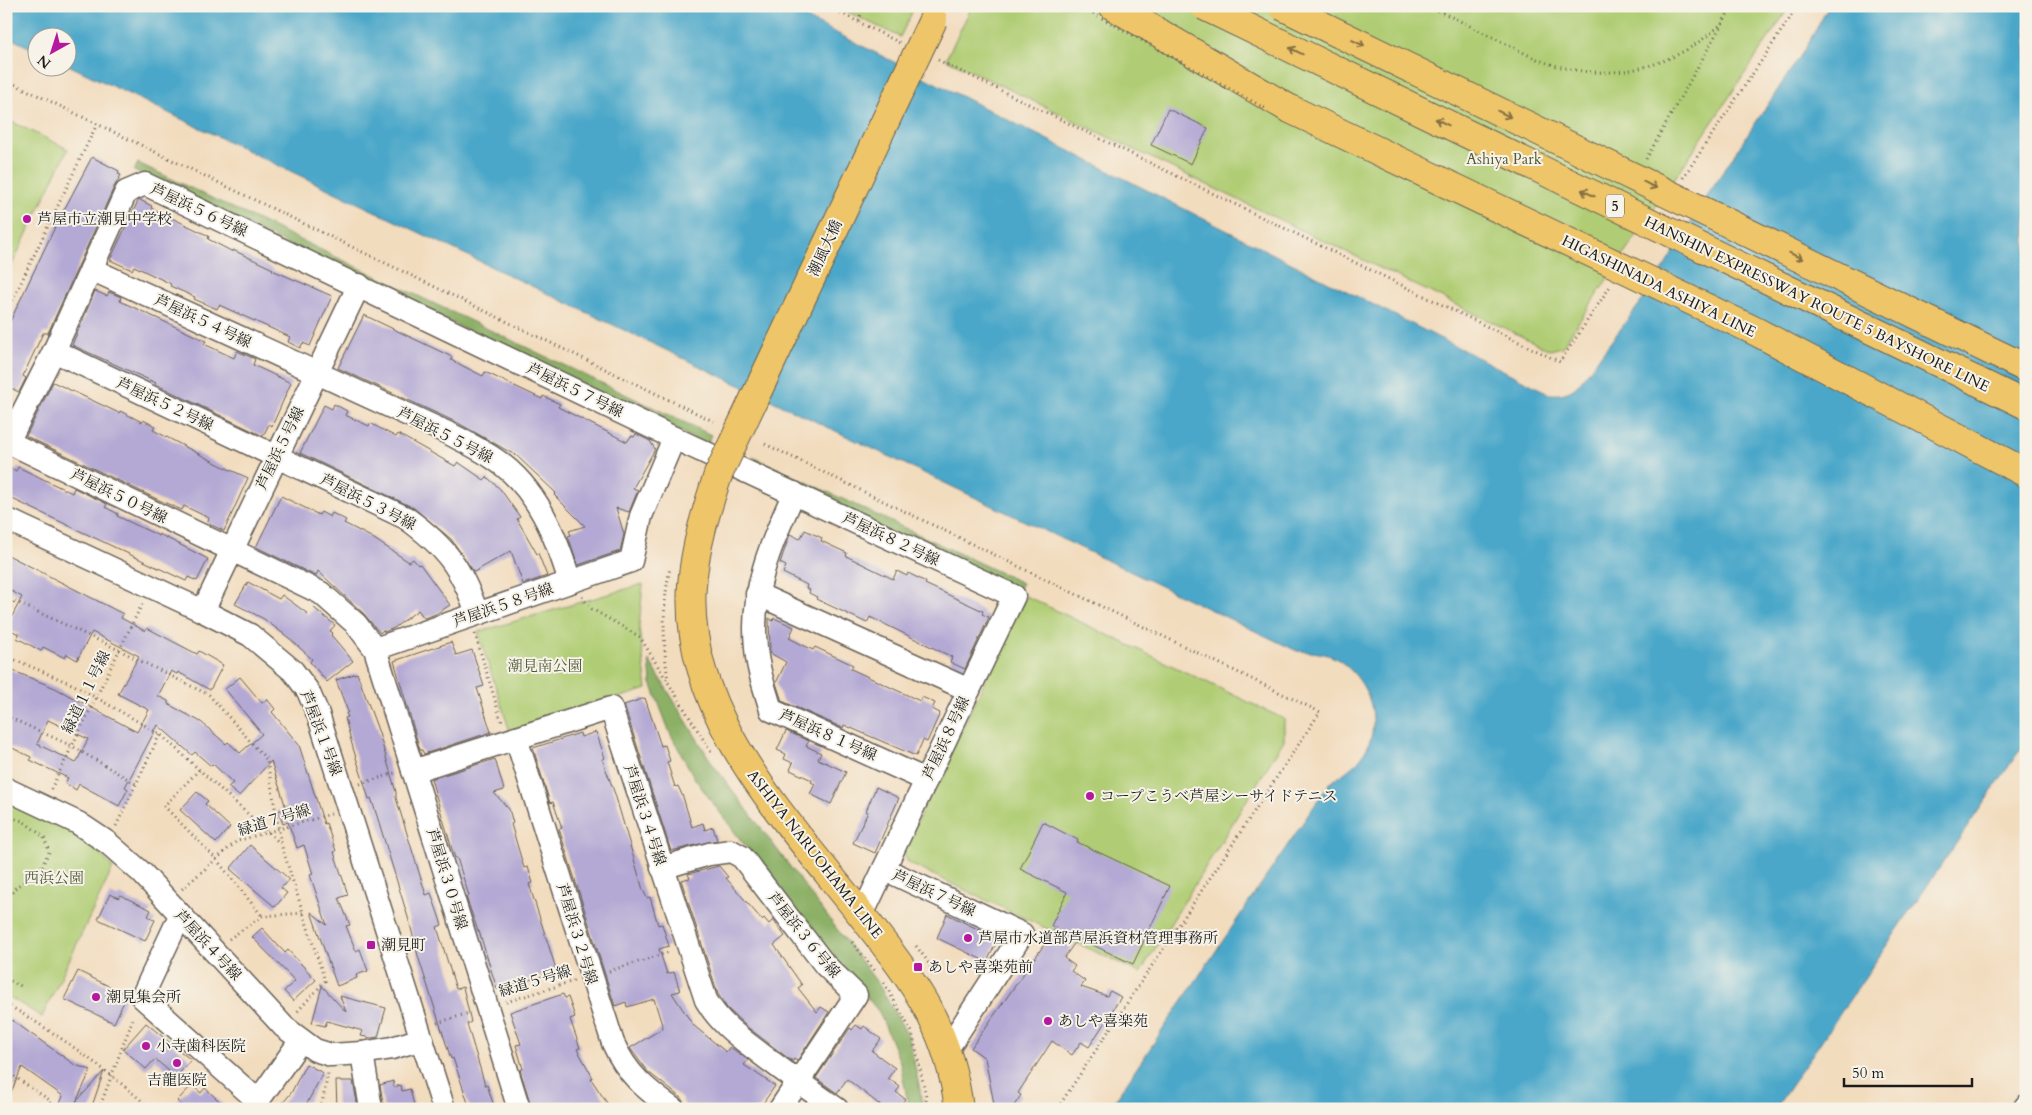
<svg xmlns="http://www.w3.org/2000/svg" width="2032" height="1115" font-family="Cardo,'Noto Serif JP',serif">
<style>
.green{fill:#b0cd74;stroke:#667448}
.forest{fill:#8cb066;stroke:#546641}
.water{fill:#4ba7c9;stroke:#346272}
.building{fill:#b3a9d4;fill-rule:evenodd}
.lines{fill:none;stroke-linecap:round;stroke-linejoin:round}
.minor-casing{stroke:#675f55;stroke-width:25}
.major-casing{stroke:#675f55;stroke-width:30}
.path{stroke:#675f55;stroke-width:3;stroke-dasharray:1 4;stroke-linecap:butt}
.minor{stroke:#fff;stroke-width:22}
.major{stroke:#eec569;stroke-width:28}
.major-bridge-casing{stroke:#675f55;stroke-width:30;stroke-linecap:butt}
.highway-bridge-casing{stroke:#675f55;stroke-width:30;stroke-linecap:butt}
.path-bridge{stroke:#675f55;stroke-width:3;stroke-dasharray:1 4;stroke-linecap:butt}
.major-bridge{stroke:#eec569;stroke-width:28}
.highway-bridge{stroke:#eec569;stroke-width:28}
.oneway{stroke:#857042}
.poi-dot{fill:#b5179e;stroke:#f7f3e8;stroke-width:2}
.labels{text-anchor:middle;stroke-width:4;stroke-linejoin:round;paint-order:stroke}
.shield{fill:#f7f3e8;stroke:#5e5c59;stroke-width:1}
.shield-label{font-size:14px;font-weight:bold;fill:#1c1c1c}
.park-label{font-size:15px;fill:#505a3b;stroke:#f7f3e8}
.street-label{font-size:15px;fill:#1c1c1c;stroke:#f7f3e8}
.poi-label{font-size:15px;fill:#1c1c1c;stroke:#f7f3e8;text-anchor:start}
</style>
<rect width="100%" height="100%" fill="#f7f3e8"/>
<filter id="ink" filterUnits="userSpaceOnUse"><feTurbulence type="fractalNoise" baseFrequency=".02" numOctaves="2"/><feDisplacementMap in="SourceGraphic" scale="10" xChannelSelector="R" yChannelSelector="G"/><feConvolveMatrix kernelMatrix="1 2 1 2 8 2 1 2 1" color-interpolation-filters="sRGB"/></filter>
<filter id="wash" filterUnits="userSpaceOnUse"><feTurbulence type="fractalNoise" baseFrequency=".0096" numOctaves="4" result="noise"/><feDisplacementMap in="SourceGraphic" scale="20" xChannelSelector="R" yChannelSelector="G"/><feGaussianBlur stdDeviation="1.12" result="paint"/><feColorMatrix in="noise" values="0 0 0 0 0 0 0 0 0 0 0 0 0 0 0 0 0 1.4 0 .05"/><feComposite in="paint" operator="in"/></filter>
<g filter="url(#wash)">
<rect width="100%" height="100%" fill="#f2dcbe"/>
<g class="green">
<path d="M835 6H915L900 37Z"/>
<path d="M972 6H1790L1562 347 1550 350 946 59Z"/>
<path d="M6 119 68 149 6 277Z"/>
<path d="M643 584 639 627 647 689 510 732 478 632Z"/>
<path d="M1026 596 1284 719V740L1140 973 908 863 903 851Z"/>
<path d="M6 797 78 830 113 868 42 1017 6 995Z"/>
</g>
<g class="forest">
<path d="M138 163 711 435 707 445 134 171Z"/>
<path d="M753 457 1022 583 1017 592 749 466Z"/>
<path d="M649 660 712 763 879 985 909 1038 922 1100V1109H909L900 1062 879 1012 766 874 695 779 670 733 651 683Z"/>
</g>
<path class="water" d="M6 6H783L1550 394C1561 395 1570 393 1578 385L1651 289 1712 188 1805 49 1829 6H2026V741L1775 1109H1109L1329 784C1339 776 1351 769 1359 760 1387 727 1370 678 1335 658 1324 652 1310 652 1297 651L68 65V38H38L37 51 6 36Z"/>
<g id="blocks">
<g class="building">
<path d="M1168 109 1208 128 1191 164 1151 145Z"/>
<path d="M92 157 119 171 118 174 121 175 114 187 48 333H43L23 376 26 378 19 392 6 386V330L56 225Z"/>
<path d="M140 200 152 206 151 208 209 236 208 239 233 252V250L273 269 272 270 332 296 310 346 303 343 300 348 288 342 290 337 219 305 217 309 194 299 195 297 170 286 171 284 134 266 132 270 110 260 138 201Z"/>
<path d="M95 291 107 296 109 292 121 297 120 301 206 341 204 344 234 358 237 351 255 359 253 365 291 383 272 426 269 424 263 436 155 384 156 383 72 345Z"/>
<path d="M364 315 452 357 451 360 483 376 485 372 542 399 543 396 560 404 558 407 627 442 631 436 634 437 636 434 650 441 655 449 633 488 638 490 629 512 616 508 624 534 620 551 578 565 568 536 571 535 569 531 585 526 554 495 556 493 517 456 458 423 338 368Z"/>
<path d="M53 382 119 413 120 411 142 422 143 420 155 426 153 430 222 466 248 478 224 531 207 523 209 518 184 506 182 510 161 501 26 436Z"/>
<path d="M334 404 347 411 345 415 369 426 370 423 396 437 398 434 455 466 458 462 484 480 487 477 501 490 520 517 517 519 537 554 538 553 547 576 523 584 511 551 474 572 451 539 414 508 300 453 324 405 332 409Z"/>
<path d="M6 466 16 471 18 467 72 493 74 488 107 504 105 507 118 514 117 516 159 536V534L208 559 197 581 188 577 186 581 6 496Z"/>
<path d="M281 496 319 515 321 512 330 517 332 513 346 520 344 523 371 537 409 562 413 559 418 565 420 564 450 605 436 614 424 618 418 610 394 628 384 632 383 630 380 633 364 614 318 571 316 576 256 547Z"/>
<path d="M805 530 822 538 821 541 847 553 846 556 893 579 897 571 907 576 908 573 926 582 925 584 983 611 982 614 989 617 965 669 950 662 952 657 870 617 867 623 816 599 817 597 809 593 810 590 806 588 807 585 783 573 786 566 780 563 790 534 800 539Z"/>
<path d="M6 554 123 614 121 618 145 631 147 628 197 654 199 651 223 665 210 690 178 672 177 674 171 671 158 696 168 701V704L201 722 226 744 228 742 240 753 262 734 225 689 240 677 262 703 267 699 275 709 272 712 299 745 324 824 326 823 336 851 334 852 348 895 339 898 350 925 346 926 356 951 360 949 368 971 356 975 357 978 337 986 311 912 327 925 310 875 313 874 304 845 297 848 288 822 283 824 278 811 286 808 271 761 239 796 228 787 233 783 213 764 211 766 195 752 192 755 158 725 125 787 128 789 119 806 79 784 76 790 65 783 68 778 30 760 31 757 6 745V668L55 688 137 732 149 710 118 694 139 656 92 632 77 660 67 654 65 658 43 647 41 651 17 638 19 634 6 628 22 597 6 588ZM48 720 88 739 76 763 37 744Z"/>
<path d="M248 582 279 599 282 595 308 614 314 608 335 625 330 631 333 633 331 635 353 661 327 682 310 662 312 659 289 638 264 619 235 604Z"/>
<path d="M769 618 773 621 774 618 794 627 789 638 813 650 815 647 853 665 851 669 920 701 922 697 935 703 932 709 940 713 927 742 923 740 916 756 844 725 843 728 782 701 776 683 786 662 770 653Z"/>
<path d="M451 642 456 655 472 650 484 686 477 688 491 732 424 754 422 750H420L394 661Z"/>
<path d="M357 673 379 733 396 792V798L426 895 431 893 442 925 437 927 456 989 463 987 471 1022 467 1024 485 1085H487L495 1109H470L453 1058 451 1059 418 956 410 924 377 816 371 798 369 799 353 748 345 718 348 717 346 713 348 712 336 680Z"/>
<path d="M645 698 661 746 665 745 670 761 667 762 675 787 678 786 683 797 692 827 703 823 705 830 713 827 717 840 671 851 624 705Z"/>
<path d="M786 731 809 741 806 746 821 753 818 759 846 772 831 804 810 794 815 784 811 782 812 780 790 770 793 763 784 759 786 754 777 750Z"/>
<path d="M596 732 605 758 602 759 615 794 643 890 647 898 650 897 658 925 662 924 669 946 659 949 667 974 674 972 680 991 672 993 693 1025 726 1052 730 1047 748 1060 744 1065 775 1086 759 1109H687L681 1098 647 1071 630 1048 663 1028 654 999 627 1007 626 1002 615 1006 559 829 562 828 553 802 550 803 533 748 580 733 581 737Z"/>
<path d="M495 759 504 790 494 793 509 809 513 823 511 824 524 868 528 867 533 883 529 884 557 972 497 989 479 931H478L466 897 469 896 457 858H455L452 849 431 779Z"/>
<path d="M876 787 899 798 875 853 853 843 868 812 866 811Z"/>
<path d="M197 792 208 801 205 804 230 827 216 843 180 810Z"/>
<path d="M1043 822 1078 840 1077 842 1170 886 1133 964 1078 938 1064 958 1075 966 1071 971 1085 981 1081 987 1107 996 1110 991 1121 997 1089 1047 1081 1042 1072 1055 1052 1041 1018 1093 1021 1095 1012 1109H995L985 1058 971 1048 1056 928 1051 926 1067 892 1020 869Z"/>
<path d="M250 845 289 879 281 888 287 893 275 907 230 869Z"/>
<path d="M719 866 728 877 726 878 762 920 764 918 769 924 773 920 785 936 774 945 802 985 798 988 817 1012 821 1007 829 1012 797 1061 794 1059 793 1061 788 1058 746 1026 727 1008 718 994 681 880 690 878 688 874Z"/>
<path d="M110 894 119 898 120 895 151 910 148 916 155 920 145 941 98 919Z"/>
<path d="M947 914 998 939 987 962 937 938Z"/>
<path d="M262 928 285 953 288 950 316 980 293 1001 284 991 295 981 252 937Z"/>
<path d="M78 971 127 995 114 1023 64 999Z"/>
<path d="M322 986 346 1012 340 996 386 1008 378 1037 371 1038 361 1036 363 1031 327 1021 325 1026 312 1023Z"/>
<path d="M563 994 565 998 568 997 575 1017 570 1019 580 1048 577 1049 593 1078 591 1079 611 1109H532L520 1070 523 1069 516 1045 521 1044 510 1012Z"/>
<path d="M6 1016 75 1065 91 1070 76 1102 104 1071 91 1109H58L63 1096 22 1067 6 1104Z"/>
<path d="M146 1023 191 1060 176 1077 155 1059 146 1069 123 1049Z"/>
<path d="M856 1025 862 1029 864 1026 881 1039 872 1051 895 1068 888 1078 900 1087 896 1092 905 1099 898 1109H885L847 1079 837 1093 816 1078 850 1028 852 1030Z"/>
<path d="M306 1064 323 1073 304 1109H278L291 1093Z"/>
<path d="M336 1081H353L358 1108 337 1109Z"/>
<path d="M393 1081 394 1087 401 1085 402 1091 410 1089 415 1109H384L380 1085Z"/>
<path d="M192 1085 201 1093 205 1088 228 1109H186L177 1101Z"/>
</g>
</g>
</g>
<g filter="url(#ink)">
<use href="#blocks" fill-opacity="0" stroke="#675f55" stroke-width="1"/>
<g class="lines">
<g class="minor-casing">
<g id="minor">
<path d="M91 269 452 435C467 443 482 450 496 460 537 488 556 536 570 582"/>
<path d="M54 351 406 518C446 547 461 567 477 613"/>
<path d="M674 438 1014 596 969 690"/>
<path d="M794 493C771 543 750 591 756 647 757 668 765 689 771 710L926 780"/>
<path d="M6 519 203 611 250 635 293 671 308 691 318 714 444 1109"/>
<path d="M757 594 969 690 862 915"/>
<path d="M203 611 359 285"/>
<path d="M375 649 631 561 641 516 674 438 145 184 126 192 54 351 8 442 321 593 356 624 375 649 519 1109"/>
<path d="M516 738 613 1043C627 1074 645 1089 673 1109"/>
<path d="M413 771 611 708 706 1000C720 1024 739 1037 761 1054 786 1073 811 1091 837 1109"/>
<path d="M6 789 78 823 108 843 142 873 284 1027 315 1050 331 1055 362 1053 392 1048 422 1039"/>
<path d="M662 868 709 854 731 851 742 857 825 965 856 995 780 1109"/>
<path d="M884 869 1022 934 946 1051"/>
<path d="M180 916 142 997 258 1101 301 1040"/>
<path d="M362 1053 371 1109"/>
<path d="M2024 1109 2026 1106"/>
</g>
</g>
<g class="major-casing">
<g id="major">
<path d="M1113 6 1288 108"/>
<path d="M718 475C706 511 695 547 692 585 682 721 798 831 874 931 919 988 950 1034 959 1109"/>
</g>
</g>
<g class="path">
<path d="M827 6 900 43"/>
<path d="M1429 6C1456 19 1482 32 1508 45 1523 52 1538 61 1554 65 1613 83 1675 67 1720 25"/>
<path d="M859 21 863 6"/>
<path d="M938 60 1560 362 1611 285"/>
<path d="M6 80 717 423"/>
<path d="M1646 159 1732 6"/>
<path d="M1683 178 1798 6"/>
<path d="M6 314 97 124"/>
<path d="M765 444 1320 712 1057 1109"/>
<path d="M6 597 119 650 209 695 267 760 281 843"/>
<path d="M582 597 592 609 640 637 711 752"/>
<path d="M6 616 14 601"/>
<path d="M475 634 502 723"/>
<path d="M6 656 74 685 160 734 281 844 325 981 297 1012"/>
<path d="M668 681C663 643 662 606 670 568"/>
<path d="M6 716 72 746 136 784"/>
<path d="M199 770 164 806 216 859 262 916"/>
<path d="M360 784 395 773"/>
<path d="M51 789 142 604"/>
<path d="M6 816 23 821 44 837 49 852 42 866 31 877 16 887 6 901"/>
<path d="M116 826 160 734"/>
<path d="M182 889 237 841 331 814"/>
<path d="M229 939 262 916 303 913"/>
<path d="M852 942 876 972"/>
<path d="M916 946 926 959 935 974"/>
<path d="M609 971 670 952"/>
<path d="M6 979 23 987"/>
<path d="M884 983 912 1032 926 1096V1109"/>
<path d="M506 1002 574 981"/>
<path d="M6 1004C58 1034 106 1069 151 1109"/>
<path d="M437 1023 469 1013"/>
<path d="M6 1071 51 1101 49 1109"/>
<path d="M99 1109 134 1016"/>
<path d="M321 1109 328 1073"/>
</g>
<use href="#minor" class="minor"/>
<use href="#major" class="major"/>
<g class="major-bridge-casing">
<g id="major-bridge">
<path d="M1288 108 1755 331 2026 473"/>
<path d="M718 475 933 20"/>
</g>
</g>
<g class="highway-bridge-casing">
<g id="highway-bridge">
<path d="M1204 6 2026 405"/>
<path d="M1282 6 2026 368"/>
</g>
</g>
<path class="path-bridge" d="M1080 6 1268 110"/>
<use href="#major-bridge" class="major-bridge"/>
<use href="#highway-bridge" class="highway-bridge"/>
</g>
<defs><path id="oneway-shaft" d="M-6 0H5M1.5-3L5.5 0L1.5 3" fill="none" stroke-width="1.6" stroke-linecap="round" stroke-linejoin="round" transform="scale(1.25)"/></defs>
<g class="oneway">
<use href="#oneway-shaft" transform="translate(1358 43) rotate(26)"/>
<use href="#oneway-shaft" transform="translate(1296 51) rotate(-154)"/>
<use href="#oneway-shaft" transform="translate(1504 114) rotate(26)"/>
<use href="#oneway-shaft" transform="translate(1442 122) rotate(-154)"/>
<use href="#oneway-shaft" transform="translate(1650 185) rotate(26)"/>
<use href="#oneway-shaft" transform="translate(1588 193) rotate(-154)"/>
<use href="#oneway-shaft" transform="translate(1796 256) rotate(26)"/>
</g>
</g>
<g class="poi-dot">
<circle cx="27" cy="219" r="5"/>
<circle cx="1090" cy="796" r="5"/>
<circle cx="968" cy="938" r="5"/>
<rect x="366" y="940" width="10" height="10" rx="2.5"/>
<rect x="913" y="962" width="10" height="10" rx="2.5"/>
<circle cx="96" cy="997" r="5"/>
<circle cx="1048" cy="1021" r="5"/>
<circle cx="146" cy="1046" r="5"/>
<circle cx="177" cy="1063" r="5"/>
</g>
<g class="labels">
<rect class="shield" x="1606" y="194.5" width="18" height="23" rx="4"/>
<g class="shield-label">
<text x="1615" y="211">5</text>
</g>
<g class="park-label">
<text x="1504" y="164">Ashiya Park</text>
<text x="545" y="671">潮見南公園</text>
<text x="54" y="883">西浜公園</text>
</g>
<g class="street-label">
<text transform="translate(199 210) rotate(25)" y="5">芦屋浜５６号線</text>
<text transform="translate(825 248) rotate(-65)" y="5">潮風大橋</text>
<text transform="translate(1659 286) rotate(26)" y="5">HIGASHINADA ASHIYA LINE</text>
<text transform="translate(1817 304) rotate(26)" y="5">HANSHIN EXPRESSWAY ROUTE 5 BAYSHORE LINE</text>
<text transform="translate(203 321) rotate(25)" y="5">芦屋浜５４号線</text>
<text transform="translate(575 390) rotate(26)" y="5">芦屋浜５７号線</text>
<text transform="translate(165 404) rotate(25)" y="5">芦屋浜５２号線</text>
<text transform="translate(445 435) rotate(27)" y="5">芦屋浜５５号線</text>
<text transform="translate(280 448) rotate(-64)" y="5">芦屋浜５号線</text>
<text transform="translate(119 496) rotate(26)" y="5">芦屋浜５０号線</text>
<text transform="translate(368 502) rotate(27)" y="5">芦屋浜５３号線</text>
<text transform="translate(891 539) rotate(25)" y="5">芦屋浜８２号線</text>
<text transform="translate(503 605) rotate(-19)" y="5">芦屋浜５８号線</text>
<text transform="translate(86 692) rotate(-64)" y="5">緑道１１号線</text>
<text transform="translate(321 733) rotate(69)" y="5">芦屋浜１号線</text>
<text transform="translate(828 735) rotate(24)" y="5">芦屋浜８１号線</text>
<text transform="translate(946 738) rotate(-65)" y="5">芦屋浜８号線</text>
<text transform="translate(645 815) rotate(72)" y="5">芦屋浜３４号線</text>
<text transform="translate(274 820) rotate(-17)" y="5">緑道７号線</text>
<text transform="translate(815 854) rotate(52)" y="5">ASHIYA NARUOHAMA LINE</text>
<text transform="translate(447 879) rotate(73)" y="5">芦屋浜３０号線</text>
<text transform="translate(934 893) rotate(25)" y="5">芦屋浜７号線</text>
<text transform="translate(577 934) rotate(73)" y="5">芦屋浜３２号線</text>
<text transform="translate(804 935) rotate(51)" y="5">芦屋浜３６号線</text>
<text transform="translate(208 945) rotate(47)" y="5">芦屋浜４号線</text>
<text transform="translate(535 981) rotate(-17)" y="5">緑道５号線</text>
</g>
<g class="poi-label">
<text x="37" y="224">芦屋市立潮見中学校</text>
<text x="1100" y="801">コープこうべ芦屋シーサイドテニス</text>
<text x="978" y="943">芦屋市水道部芦屋浜資材管理事務所</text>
<text x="381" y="950">潮見町</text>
<text x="928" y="972">あしや喜楽苑前</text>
<text x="106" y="1002">潮見集会所</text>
<text x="1058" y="1026">あしや喜楽苑</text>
<text x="156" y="1051">小寺歯科医院</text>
<text x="177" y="1085" text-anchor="middle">吉龍医院</text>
</g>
</g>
<rect width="2032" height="1115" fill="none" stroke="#f7f3e8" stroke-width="25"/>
<g transform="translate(52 52) rotate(219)"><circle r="24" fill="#f7f3e8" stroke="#9f9d96"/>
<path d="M0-4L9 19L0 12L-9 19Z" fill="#b5179e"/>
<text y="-8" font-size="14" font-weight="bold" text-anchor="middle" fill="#1c1c1c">N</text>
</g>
<path d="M1844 1078v8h128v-8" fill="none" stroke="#1c1c1c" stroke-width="2.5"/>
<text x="1852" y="1078" font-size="15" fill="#1c1c1c" stroke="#f7f3e8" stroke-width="4" paint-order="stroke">50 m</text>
</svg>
